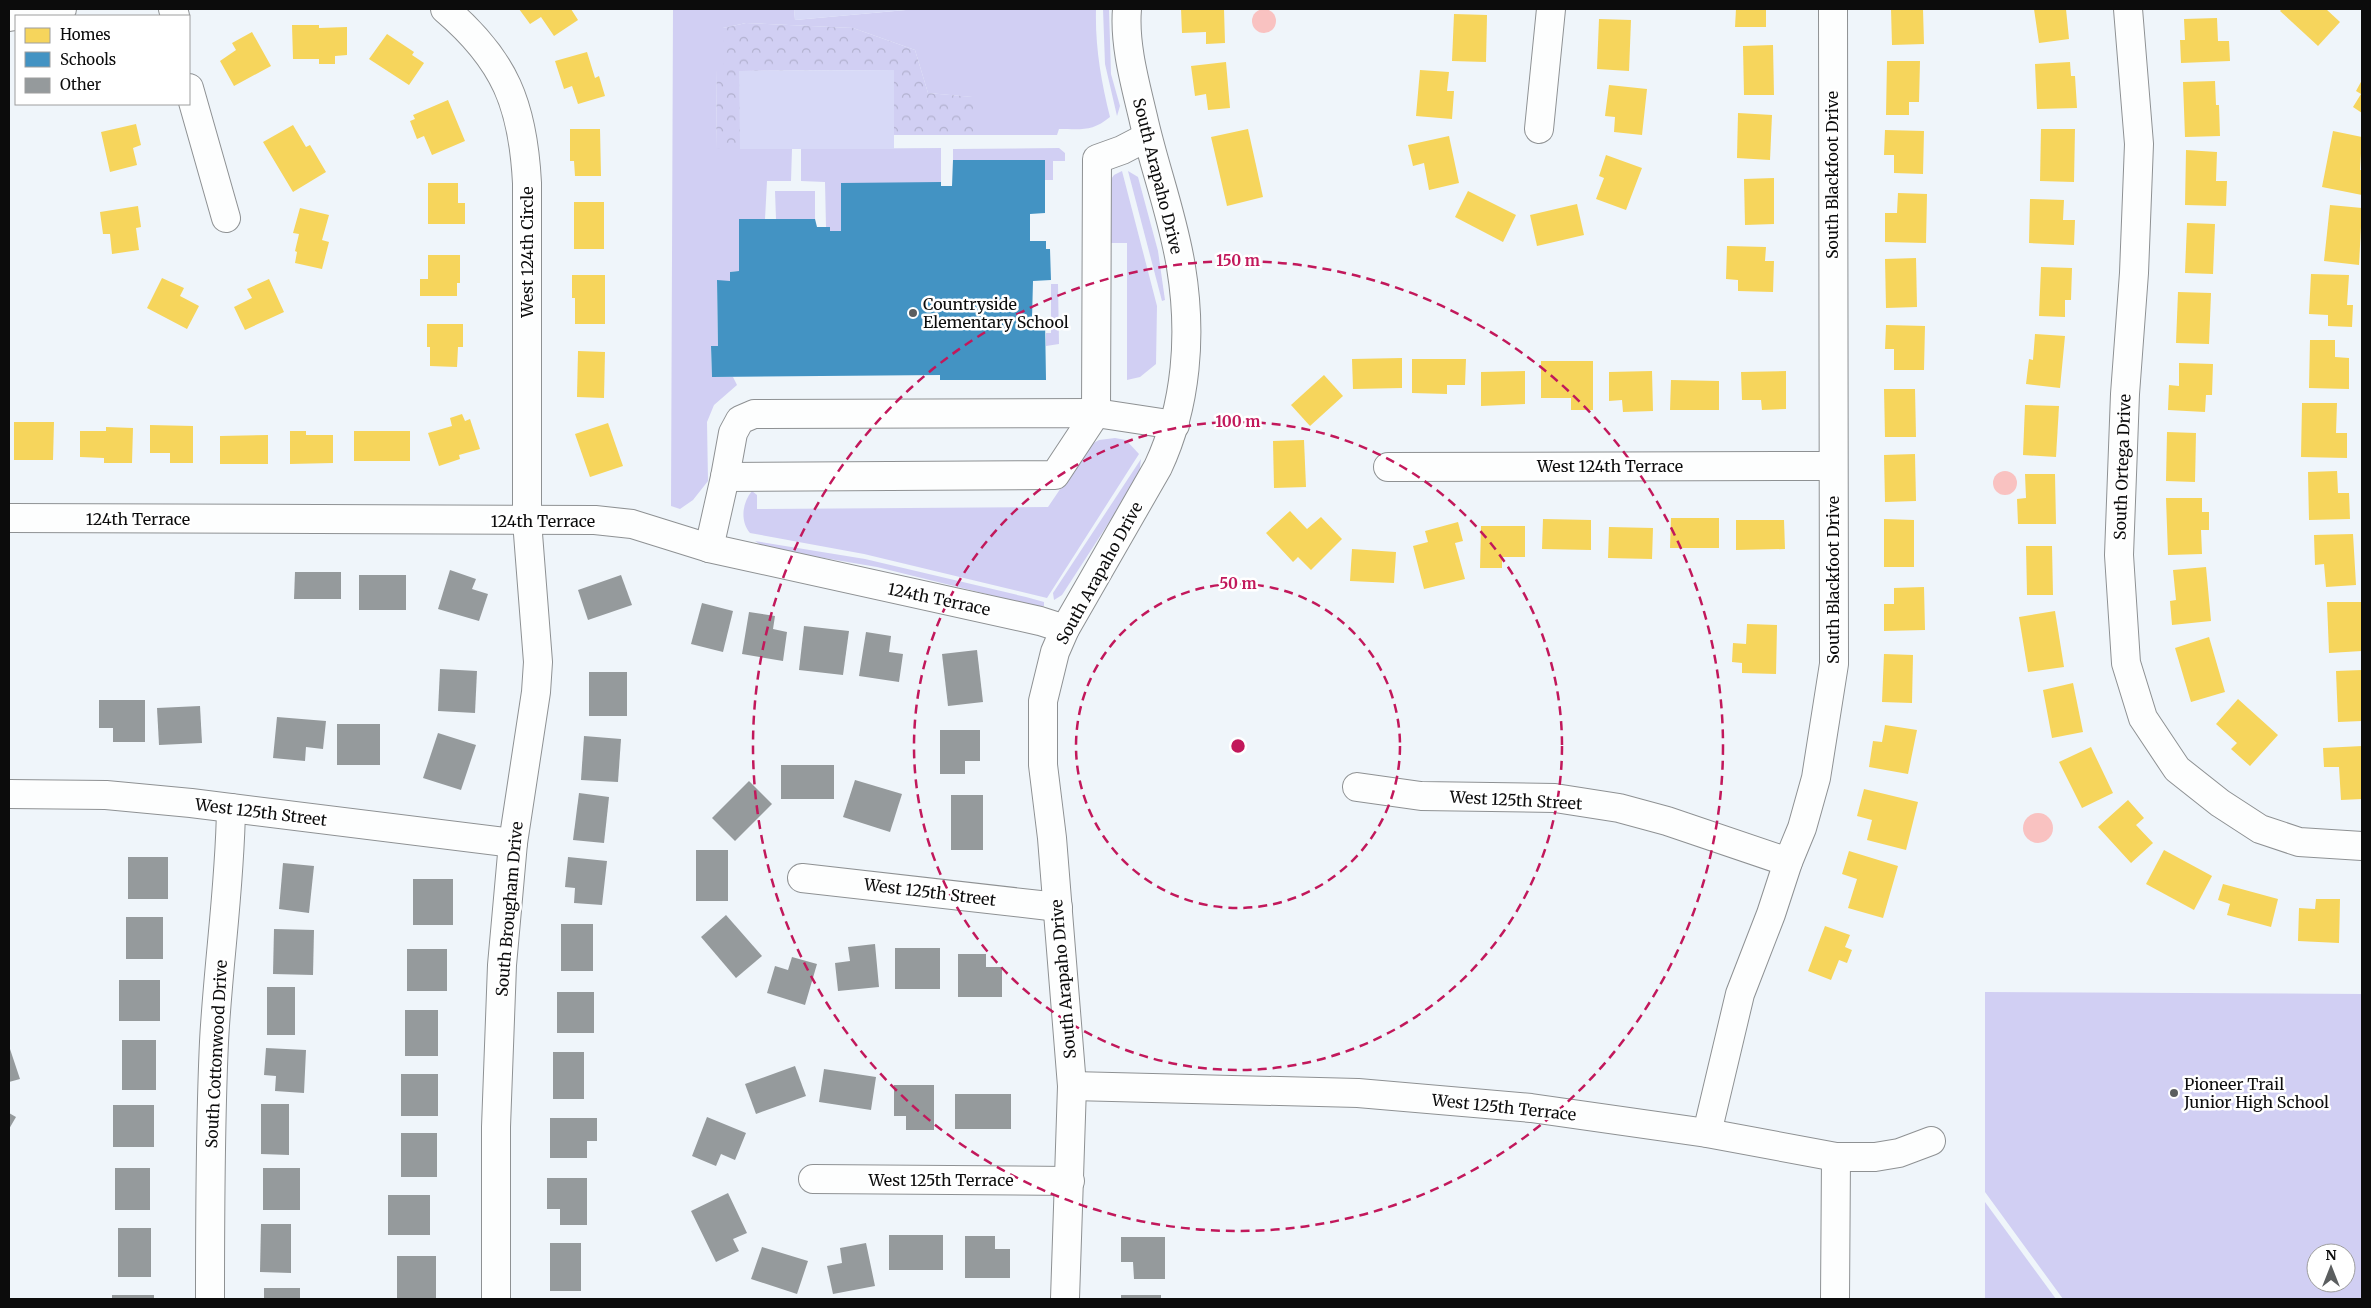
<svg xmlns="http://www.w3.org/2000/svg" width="2371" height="1308" font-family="Merriweather,serif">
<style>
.grass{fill:#d1cff3;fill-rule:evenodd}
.park{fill:url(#park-crowns)}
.pitch{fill:#d7d9f7}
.water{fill:#f9c2c1}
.homes{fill:#f6d55c}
.schools{fill:#4393c3}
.building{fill:#959a9c}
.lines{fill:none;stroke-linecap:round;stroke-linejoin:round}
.minor-casing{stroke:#8e9193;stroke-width:30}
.minor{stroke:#fdfefe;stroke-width:28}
.ring{fill:none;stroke:#c2185b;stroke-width:2.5;stroke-dasharray:9 6}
.poi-dot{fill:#5b5e5f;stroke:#fff;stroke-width:2}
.labels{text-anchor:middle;stroke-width:5;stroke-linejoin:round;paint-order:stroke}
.street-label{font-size:16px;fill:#0c0c0c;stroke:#fff}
.poi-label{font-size:16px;fill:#0c0c0c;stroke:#fff;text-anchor:start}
.centre{fill:#c2185b;stroke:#fff;stroke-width:2.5}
.ring-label{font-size:15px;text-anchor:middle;font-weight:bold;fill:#c2185b;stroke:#fff;stroke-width:5;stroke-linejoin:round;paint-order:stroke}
</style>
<defs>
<pattern id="park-crowns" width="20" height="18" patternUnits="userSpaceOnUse" patternTransform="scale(1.25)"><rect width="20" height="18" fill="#d1cff3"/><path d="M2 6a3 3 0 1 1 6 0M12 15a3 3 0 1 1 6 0" fill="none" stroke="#b2b1cf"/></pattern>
</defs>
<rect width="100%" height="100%" fill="#eff5fa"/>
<g class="grass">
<path d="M673 9H794L795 20 917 9H1096C1095 46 1101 81 1110 117 1092 132 1081 129 1059 129L1057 135H973L972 97 928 93 915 50 853 28 746 23 723 28V70L717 69 716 149H792L791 181H767L765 219H739V271L730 272V281H717L718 346 711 347 712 377H733L737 385 714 405 707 422 708 481 693 500 680 509 671 506Z"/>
<path d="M1103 9H1109L1111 74 1120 106 1117 116 1105 64Z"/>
<path d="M941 148V182L841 231H830V227H826L825 182 801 181V149Z"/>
<path d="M1059 148 1065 153V161H1053V180H1045V160H953V149Z"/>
<path d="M1122 171 1157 306 1156 364 1140 377 1127 380V243H1109V182L1114 175Z"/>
<path d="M1128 171 1138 177 1158 251 1165 300 1162 301Z"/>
<path d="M775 191H815V219H776Z"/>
<path d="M1051 284H1058L1059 344 1046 346V333H1051Z"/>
<path d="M1115 438 1126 440 1139 454 1047 598 864 554 750 533C740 521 742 503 752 491L757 495V509L1048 507 1090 445 1099 440Z"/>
<path d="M1141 459 1139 476 1062 595 1054 600 1053 593Z"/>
<path d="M755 541 865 559 1026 597 1044 602V606H1035L877 567 765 548Z"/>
<path d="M1985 992 2362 994V1299H2063L1985 1192ZM2316 1253H2346V1283H2316Z"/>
<path d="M1985 1202 2056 1299H1985Z"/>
</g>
<path class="park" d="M746 23 853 28 915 50 928 93 973 97V135H894V70L740 71V149H716L717 69H723V28Z"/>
<g class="pitch">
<path d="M794 9H917L795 20Z"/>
<path d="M894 70V149H740L739 71Z"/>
</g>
<g class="water">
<circle cx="1264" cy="21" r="12"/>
<circle cx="2005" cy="483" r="12"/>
<circle cx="2038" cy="828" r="15"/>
</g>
<g class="homes">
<path d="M519 9H571L578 20 554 36 541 17 530 24Z"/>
<path d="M1181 9H1224L1225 43 1206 44V32L1182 33Z"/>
<path d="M1736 9H1766V27H1735Z"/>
<path d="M1891 9H1923L1924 44 1892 45Z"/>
<path d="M2034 9H2066L2069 39 2039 43Z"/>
<path d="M2282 9H2326L2340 22 2318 46 2280 11Z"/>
<path d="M1454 14 1487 15 1486 62 1452 61Z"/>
<path d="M2217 18 2218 41H2229L2230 61 2181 63 2180 40H2185L2184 19Z"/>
<path d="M1599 19 1631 20 1629 71 1597 69Z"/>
<path d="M292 25H319V28L347 27V55L335 56V64H319V59H293Z"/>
<path d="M252 32 271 66 234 86 220 61 236 50 232 43Z"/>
<path d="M387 34 414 52 412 55 424 63 409 85 369 59Z"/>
<path d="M1773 45 1774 95H1744L1743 46Z"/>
<path d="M587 52 595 78 599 76 605 96 578 104 572 86 564 89 555 61Z"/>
<path d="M1887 61H1920L1919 102H1909V115H1886Z"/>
<path d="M1226 62 1230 108 1208 110 1206 94 1195 96 1191 66Z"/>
<path d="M2070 62 2071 76H2075L2077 108 2037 109 2035 64Z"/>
<path d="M1420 70 1449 72 1447 91H1454L1452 119 1416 116Z"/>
<path d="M2362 80V113L2353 107 2361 94 2356 91Z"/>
<path d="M2215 81 2216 105H2219L2220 136 2185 137 2183 82Z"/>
<path d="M1609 85 1647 89 1642 135 1614 132 1615 117 1605 116Z"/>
<path d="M448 100 465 141 432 155 424 136 417 139 410 121 415 119 413 115Z"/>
<path d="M1738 113 1772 115 1770 160 1737 158Z"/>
<path d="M136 124 141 145 133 148 137 165 110 172 101 132Z"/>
<path d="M293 125 306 147 310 145 326 172 293 192 263 142Z"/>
<path d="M570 129H600L601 176H575L574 161H570Z"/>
<path d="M1248 129 1263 197 1227 206 1211 137Z"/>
<path d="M2041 129H2075L2074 182 2040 181Z"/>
<path d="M1885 130 1924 131 1923 174 1894 173V155H1884Z"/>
<path d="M2333 131 2362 137 2360 170H2362V195L2322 187Z"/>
<path d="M1449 136 1459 183 1429 190 1424 163 1413 166 1408 145Z"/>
<path d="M2186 150 2217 152 2216 181H2227L2226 206 2185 205Z"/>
<path d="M1606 155 1642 168 1626 210 1596 199 1604 178 1599 176Z"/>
<path d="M1774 178V224L1745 225 1744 179Z"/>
<path d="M428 183H458V203H465V224H428Z"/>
<path d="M1468 191 1516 215 1503 242 1455 217Z"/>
<path d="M1898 193 1927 194 1926 243 1885 242V213H1897Z"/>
<path d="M2030 199 2064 200 2063 220H2075L2074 245 2029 243Z"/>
<rect x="574" y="202" width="30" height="47"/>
<path d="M1577 204 1584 235 1537 246 1530 215Z"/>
<path d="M2330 205 2362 208 2359 265 2324 261Z"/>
<path d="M138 206 141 227 136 228 139 250 112 254 110 234H103L100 212Z"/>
<path d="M300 208 329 215 322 240 329 242 322 269 295 263 297 252 295 251 299 234 293 233Z"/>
<path d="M2187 223 2215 224 2213 274 2185 273Z"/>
<path d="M1727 246 1766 247 1765 261H1774L1773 292 1738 291V280L1726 279Z"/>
<path d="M428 255H460V283H457V296H420V279H428Z"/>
<path d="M1916 258 1917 307 1886 308 1885 259Z"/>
<path d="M2041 267 2072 268 2071 300H2065V317L2039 316Z"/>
<path d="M2311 274 2349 275 2347 305H2353L2352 327 2328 326V315L2309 314Z"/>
<path d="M572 275H605V324H575V298H572Z"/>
<path d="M162 278 184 288 180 296 199 306 187 329 147 308Z"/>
<path d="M269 279 284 312 245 330 234 307 252 298 247 289Z"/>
<path d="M2178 292 2211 293 2209 344 2176 343Z"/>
<path d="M427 324H463V347H458L457 367 430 366V347H427Z"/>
<path d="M1886 325 1925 326 1924 370H1894V349H1885Z"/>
<path d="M2035 334 2065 336 2060 388 2026 384 2029 359 2033 360Z"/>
<path d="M2310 340H2335V357L2349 358V389L2309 388Z"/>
<path d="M578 351 605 352 604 398 577 397Z"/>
<path d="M1402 358V388L1353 389 1352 359Z"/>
<path d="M1412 359H1466L1465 385H1447V394L1412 393Z"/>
<path d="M1541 361H1593V410H1571V398H1541Z"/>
<path d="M2179 363 2213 364 2212 395H2206L2205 412 2168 410 2169 385 2179 386Z"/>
<path d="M1525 371V404L1481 406V372Z"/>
<path d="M1652 371 1653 411 1623 412 1622 400 1609 401V372Z"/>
<path d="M1786 371V409L1762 410 1761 400H1742L1741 372Z"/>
<path d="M1324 375 1343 396 1310 426 1291 405Z"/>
<path d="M1671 380 1719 381V410H1670Z"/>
<path d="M1884 389H1915L1916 437H1885Z"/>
<path d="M2302 403H2337L2336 433H2347V458L2301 457Z"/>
<path d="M2025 405 2059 406 2056 457 2023 455Z"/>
<path d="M462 414 465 421 470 419 480 449 459 455 460 459 439 466 428 433 452 426 450 418Z"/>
<path d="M14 422H54L53 460H14Z"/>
<path d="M608 423 623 466 590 477 575 434Z"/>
<path d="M150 425 193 426V463H170V453H150Z"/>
<path d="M106 427 133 428 132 463H104V458L80 457V431H106Z"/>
<path d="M290 431H306V435H333V463L290 464Z"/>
<rect x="354" y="431" width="56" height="30"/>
<path d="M2167 432 2196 433 2195 482 2166 481Z"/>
<path d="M268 435V464H220V436Z"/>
<path d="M1304 440 1306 487 1274 488 1273 441Z"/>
<path d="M1915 454 1916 501 1885 502 1884 455Z"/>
<path d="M2337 471 2338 493H2349L2350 519 2309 520 2308 472Z"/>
<path d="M2025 474H2055L2056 524H2018L2017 499 2026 498Z"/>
<path d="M2166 498H2202V512H2209V530H2201L2202 554 2168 555Z"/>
<path d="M1290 511 1307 529 1321 517 1342 539 1311 570 1298 557 1293 562 1266 533Z"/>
<path d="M1671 518H1719V548H1670Z"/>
<path d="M1543 519 1591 520V550L1542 549Z"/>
<path d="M1884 519 1914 520V567H1884Z"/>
<path d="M1736 520H1784L1785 549 1736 550Z"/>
<path d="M1458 522 1463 541 1455 543 1465 579 1424 589 1413 546 1428 542 1425 531Z"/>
<path d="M1481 526H1525V557H1502V568H1480Z"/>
<path d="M1609 527 1653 528 1652 559 1608 558Z"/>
<path d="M2353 534 2356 585 2326 587 2324 564 2315 565 2314 535Z"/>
<path d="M2026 546H2052L2053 595H2027Z"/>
<path d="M1352 549 1396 552 1394 583 1350 581Z"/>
<path d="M2206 567 2211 621 2172 625 2170 601 2176 600 2173 570Z"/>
<path d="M1924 587 1925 630 1884 631V604H1894V588Z"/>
<path d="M2327 602H2361L2362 651 2329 653Z"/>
<path d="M2055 611 2064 667 2028 672 2019 617Z"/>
<path d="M1747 624 1777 625 1776 674 1742 673V663L1732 662 1733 643 1746 644Z"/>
<path d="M2209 637 2225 692 2191 702 2175 648Z"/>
<path d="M1884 654 1913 655 1912 703 1882 702Z"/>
<path d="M2362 670V721L2338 722 2336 671Z"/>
<path d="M2073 683 2083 732 2052 738 2043 690Z"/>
<path d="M2238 699 2278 735 2250 766 2231 749 2237 743 2216 724Z"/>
<path d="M1885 725 1917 730 1908 774 1869 767 1873 741 1882 742Z"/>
<path d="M2362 746V799L2341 800 2339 767H2324L2323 748Z"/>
<path d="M2091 747 2113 793 2082 808 2059 762Z"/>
<path d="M1864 789 1918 802 1906 850 1867 840 1872 820 1857 816Z"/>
<path d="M2128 800 2144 818 2136 825 2153 843 2131 863 2098 827Z"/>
<path d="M2164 850 2212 876 2194 910 2146 884Z"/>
<path d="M1849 851 1898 866 1883 918 1848 908 1857 879 1842 874Z"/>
<path d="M2223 884 2278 899 2271 927 2227 915 2230 904 2218 900Z"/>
<path d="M2316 899H2340L2339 943 2298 941 2299 908 2315 909Z"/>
<path d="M1825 926 1850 935 1845 947 1852 950 1847 963 1839 960 1831 980 1808 971Z"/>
</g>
<path class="schools" d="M953 160H1045V213L1030 214V241H1046V249H1050L1051 280 1033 281 1032 319H1045L1046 380H940V375L712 377 711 346H718L717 280 730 281V272L739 271V219H815L817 227H830V231H841V183L941 182V186H952Z"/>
<g class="building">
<path d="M450 570 476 579 472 589 488 594 479 621 438 609Z"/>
<path d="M295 572H341V599H294Z"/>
<rect x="359" y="575" width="47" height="35"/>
<path d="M621 575 632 605 588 620 578 590Z"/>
<path d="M702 603 733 611 723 652 691 644Z"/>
<path d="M749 612 775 616 773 629 787 632 783 661 742 654Z"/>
<path d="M804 626 849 631 843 675 799 670Z"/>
<path d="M866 632 891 636 889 652 903 654 899 682 859 676Z"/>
<path d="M977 650 983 702 948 706 942 654Z"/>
<path d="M440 669 477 671 475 713 438 711Z"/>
<rect x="589" y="672" width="38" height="44"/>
<path d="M99 700H145V742H113V728H99Z"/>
<path d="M200 706 202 743 159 745 157 708Z"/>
<path d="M277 717 326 721 323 749 306 747 305 761 273 758Z"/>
<rect x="337" y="724" width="43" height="41"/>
<path d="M940 730H980V761H965V774H940Z"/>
<path d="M438 733 476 745 461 790 423 778Z"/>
<path d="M584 736 621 739 618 782 581 780Z"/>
<rect x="781" y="765" width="53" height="34"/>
<path d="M855 780 902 794 890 832 843 817Z"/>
<path d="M749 781 772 804 735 841 712 818Z"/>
<path d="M579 793 609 797 604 843 573 840Z"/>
<rect x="951" y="795" width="32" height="55"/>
<rect x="696" y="850" width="32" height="51"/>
<rect x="128" y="857" width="40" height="42"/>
<path d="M568 857 607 861 602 905 574 903 575 888 565 887Z"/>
<path d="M283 863 314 866 309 913 279 909Z"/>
<rect x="413" y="879" width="40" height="46"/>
<path d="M726 915 762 956 736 978 701 937Z"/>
<rect x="126" y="917" width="37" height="42"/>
<rect x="561" y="924" width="32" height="47"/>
<path d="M274 929 314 930 313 975 273 974Z"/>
<path d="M875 944 879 987 838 991 835 963 850 961 848 947Z"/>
<rect x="895" y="948" width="45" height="41"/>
<rect x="407" y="949" width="40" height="42"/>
<path d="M958 954H986V967H1002V997H958Z"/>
<path d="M792 957 817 964 805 1005 767 993 775 966 788 970Z"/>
<rect x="119" y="980" width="41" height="41"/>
<rect x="267" y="987" width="28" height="48"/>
<rect x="557" y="992" width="37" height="41"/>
<rect x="405" y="1010" width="33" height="46"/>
<rect x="122" y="1040" width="34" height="50"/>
<path d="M9 1046 20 1079 9 1082Z"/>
<path d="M266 1048 306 1050 304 1093 275 1091 276 1076 264 1075Z"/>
<rect x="553" y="1052" width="31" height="47"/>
<path d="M795 1066 806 1096 756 1114 745 1084Z"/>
<path d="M824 1069 876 1077 871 1110 819 1102Z"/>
<rect x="401" y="1074" width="37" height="42"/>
<path d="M894 1085H934V1130H906V1116H894Z"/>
<rect x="955" y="1094" width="56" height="35"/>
<path d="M261 1104H289V1155L261 1154Z"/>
<rect x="113" y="1105" width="41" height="42"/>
<path d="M9 1113 16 1117 9 1129Z"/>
<path d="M707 1117 746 1133 735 1160 721 1154 716 1166 692 1156Z"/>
<path d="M550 1118H597V1141H587V1158H550Z"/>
<rect x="401" y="1133" width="36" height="44"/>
<rect x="115" y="1168" width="35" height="42"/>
<rect x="263" y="1168" width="37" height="42"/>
<path d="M547 1178H587V1225H560V1209H547Z"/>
<path d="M728 1193 747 1233 733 1239 739 1251 716 1262 691 1211Z"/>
<rect x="388" y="1195" width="42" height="40"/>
<path d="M261 1224H291V1273L260 1272Z"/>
<rect x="118" y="1228" width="33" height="49"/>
<rect x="889" y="1235" width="54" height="35"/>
<path d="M965 1236H995V1249H1010V1278H965Z"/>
<path d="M1121 1237H1165V1279H1134L1133 1262H1121Z"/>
<rect x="550" y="1243" width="31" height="48"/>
<path d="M866 1243 875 1286 833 1294 827 1266 842 1263 840 1248Z"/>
<path d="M762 1247 808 1261 797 1294 751 1279Z"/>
<rect x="397" y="1256" width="39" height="43"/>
<rect x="264" y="1288" width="36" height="11"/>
<rect x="112" y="1295" width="42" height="4"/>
<rect x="1121" y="1295" width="40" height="4"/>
</g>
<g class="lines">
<g class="minor-casing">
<g id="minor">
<path d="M173 9 175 16"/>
<path d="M445 9C505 60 523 105 527 183V521L538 662 536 692 513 843 502 965 496 1127V1299"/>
<path d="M2128 9 2139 144 2134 273 2125 394 2119 555 2126 663 2143 718 2177 769 2220 803 2260 829 2299 842 2362 846"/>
<path d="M9 17 62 9"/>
<path d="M189 88 226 218"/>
<path d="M1539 129 1551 9"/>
<path d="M1388 467 1832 466"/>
<path d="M725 477 1055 475 1096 413 1097 159 1122 150 1147 137"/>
<path d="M9 518 595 520 632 524 709 548 1040 621 1065 629"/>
<path d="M709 548 725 477 733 433 740 420 754 414 1096 413 1175 425"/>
<path d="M1357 787 1421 796 1555 798 1619 808 1667 821 1788 862"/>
<path d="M9 794 106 795 191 803 513 843"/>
<path d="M802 878 1058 907"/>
<path d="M1072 1086 1358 1093 1531 1108 1707 1133 1836 1157H1875L1899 1153 1931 1141"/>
<path d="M1707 1133 1740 994 1771 914 1788 862 1802 828 1816 778 1834 664 1833 9"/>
<path d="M813 1179 1070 1181"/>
<path d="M210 1299C210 1214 210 1128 214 1042 218 964 230 887 231 808"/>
<path d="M1065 1299 1072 1086 1052 838 1043 765V701L1055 652 1065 629 1158 467C1187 405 1192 334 1181 267 1173 216 1154 167 1143 117 1135 83 1124 44 1127 9"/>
<path d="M1835 1299 1836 1157"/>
</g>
</g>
<use href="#minor" class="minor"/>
</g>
<g class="ring">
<circle cx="1238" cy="746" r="162"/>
<circle cx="1238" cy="746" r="324"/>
<circle cx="1238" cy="746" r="485"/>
</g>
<g class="poi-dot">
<circle cx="913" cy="313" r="5"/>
<circle cx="2174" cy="1093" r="5"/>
</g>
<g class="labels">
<g class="street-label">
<text transform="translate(1832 175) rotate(-90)" y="6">South Blackfoot Drive</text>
<text transform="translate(1158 176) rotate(76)" y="6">South Arapaho Drive</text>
<text transform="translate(527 252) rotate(-90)" y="6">West 124th Circle</text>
<text x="1610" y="472">West 124th Terrace</text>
<text transform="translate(2122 467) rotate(-88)" y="6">South Ortega Drive</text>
<text x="138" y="525">124th Terrace</text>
<text x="543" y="527">124th Terrace</text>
<text transform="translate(1099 573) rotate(-61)" y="6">South Arapaho Drive</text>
<text transform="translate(1833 580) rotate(-90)" y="6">South Blackfoot Drive</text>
<text transform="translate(939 599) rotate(12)" y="6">124th Terrace</text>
<text transform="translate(1516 800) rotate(3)" y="6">West 125th Street</text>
<text transform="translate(261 812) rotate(7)" y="6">West 125th Street</text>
<text transform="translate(930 892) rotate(7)" y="6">West 125th Street</text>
<text transform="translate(509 909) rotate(-85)" y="6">South Brougham Drive</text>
<text transform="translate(1063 979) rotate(-95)" y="6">South Arapaho Drive</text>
<text transform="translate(216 1054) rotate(-87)" y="6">South Cottonwood Drive</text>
<text transform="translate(1504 1107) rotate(6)" y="6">West 125th Terrace</text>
<text x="941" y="1186">West 125th Terrace</text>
</g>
<g class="poi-label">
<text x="923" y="310">Countryside<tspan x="923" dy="18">Elementary School</tspan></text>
<text x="2184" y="1090">Pioneer Trail<tspan x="2184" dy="18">Junior High School</tspan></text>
</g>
</g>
<circle cx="1238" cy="746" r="8" class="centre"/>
<g class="ring-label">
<text x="1238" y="266">150 m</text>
<text x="1238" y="427">100 m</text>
<text x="1238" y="589">50 m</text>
</g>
<rect width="2371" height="1308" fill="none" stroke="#0c0c0c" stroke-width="20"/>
<rect x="15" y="15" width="175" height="90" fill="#ffffff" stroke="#9e9e9e"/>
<rect x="25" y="28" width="25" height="15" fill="#f6d55c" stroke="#9e9e9e"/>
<text x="60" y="40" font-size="15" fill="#0c0c0c">Homes</text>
<rect x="25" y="52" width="25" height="15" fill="#4393c3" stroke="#9e9e9e"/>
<text x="60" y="65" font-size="15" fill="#0c0c0c">Schools</text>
<rect x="25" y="78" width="25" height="15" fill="#959a9c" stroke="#9e9e9e"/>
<text x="60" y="90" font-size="15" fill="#0c0c0c">Other</text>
<g transform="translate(2331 1268)"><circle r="24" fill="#ffffff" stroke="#9e9e9e"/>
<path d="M0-4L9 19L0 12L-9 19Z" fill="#5b5e5f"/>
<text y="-8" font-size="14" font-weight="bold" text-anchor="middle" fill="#0c0c0c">N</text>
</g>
</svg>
